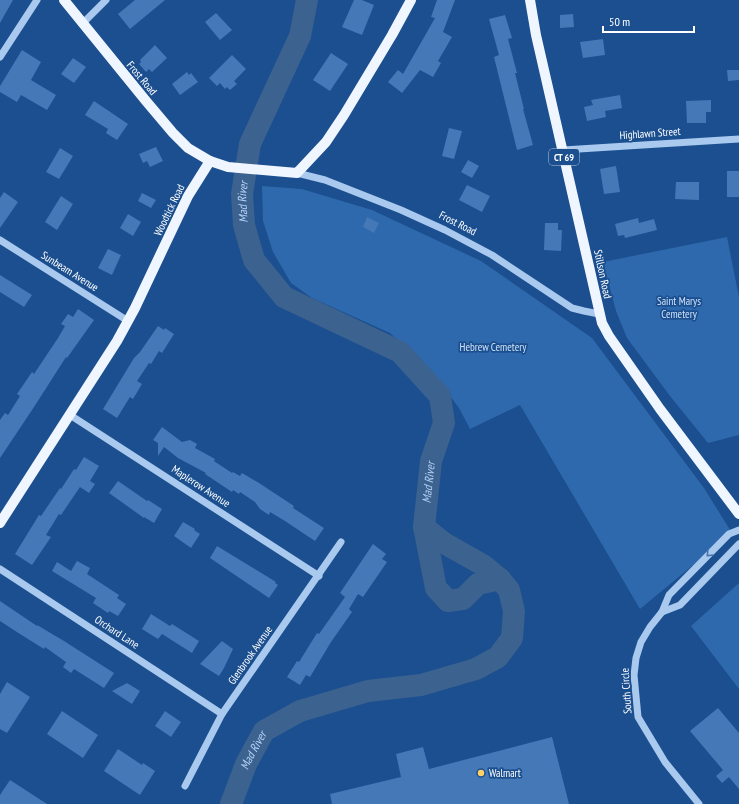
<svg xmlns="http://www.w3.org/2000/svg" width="739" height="804" font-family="'PT Sans Narrow',sans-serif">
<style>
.green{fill:#2e69ad}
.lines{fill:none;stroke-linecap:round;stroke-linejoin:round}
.river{stroke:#3c6290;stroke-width:22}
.building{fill:#4478b7}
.minor{stroke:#a9c9ee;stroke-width:7}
.major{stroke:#f0f6ff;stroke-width:10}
.oneway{stroke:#4674ac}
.poi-dot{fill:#ffd166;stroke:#1b4f8f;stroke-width:1.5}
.labels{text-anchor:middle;stroke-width:3.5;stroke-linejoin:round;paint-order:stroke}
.shield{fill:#1b4f8f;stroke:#bbcadd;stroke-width:1}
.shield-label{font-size:10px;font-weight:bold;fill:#fff}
.street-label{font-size:11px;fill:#fff;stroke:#1b4f8f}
.park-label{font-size:11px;fill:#cfe3fa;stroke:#1b4f8f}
.poi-label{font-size:11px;fill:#fff;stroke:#1b4f8f;text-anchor:start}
.water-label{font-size:12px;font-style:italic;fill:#b5d3f5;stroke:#1b4f8f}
</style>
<rect width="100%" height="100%" fill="#1b4f8f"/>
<g class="green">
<path d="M262 186 302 189 372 210 481 261 592 338 704 488 732 533 640 609 520 405 470 429 459 408 436 377 390 333 312 298 291 283 273 252 263 221Z"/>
<path d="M727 237 739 297V435L708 443 670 396 627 338 616 311 603 262Z"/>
<path d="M739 583V689L691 626Z"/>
</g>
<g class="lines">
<g class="river">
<path d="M424 527 444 543 483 565 500 579"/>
<path id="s1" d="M231 804 246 764 264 731 300 711 368 691 421 685 476 669 498 657 512 638 514 611 509 590 500 579 478 584 463 599 448 601 436 588 424 527 431 461 444 423 440 396 400 352 284 297 254 260 244 225 242 194 250 144 300 36 307 0"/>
</g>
</g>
<g class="building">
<path d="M0 0H13L0 23Z"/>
<path d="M135 0H165L130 29 118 14Z"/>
<path d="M354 0H362L374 5 362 35 342 27Z"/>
<path d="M437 0H455L443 32 452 37 438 61 441 63 433 77 420 70 402 93 388 82 398 70 403 74 435 18 431 17Z"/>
<path d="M216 13 232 30 220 40 205 22Z"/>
<path d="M573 14 574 27 560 28V15Z"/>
<path d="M505 15 512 38 508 39 517 73H515L524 109H523L533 145 517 150 494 57 499 55 489 19Z"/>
<path d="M603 39 605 55 583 58 580 42Z"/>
<path d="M155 45 167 58 152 72 149 69 146 72 139 64 141 62 140 60Z"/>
<path d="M22 50 41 62 31 80 56 95 47 110 21 95 17 102 0 92V86Z"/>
<path d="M331 53 348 64 330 91 313 80Z"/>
<path d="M232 55 246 69 234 81 237 84 230 90 227 87 225 89 220 83 217 86 209 78Z"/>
<path d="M73 58 86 67 74 83 61 74Z"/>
<path d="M727 70H739V80L728 81Z"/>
<path d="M187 72 189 75 191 73 198 82 180 95 172 84Z"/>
<path d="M620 95 622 108 605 111 606 117 587 121 584 107 593 105 591 100Z"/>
<path d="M711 100V112H706V123H687L686 101Z"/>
<path d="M94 101 128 124 117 140 106 133 108 129 85 115Z"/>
<path d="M449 128 462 131 454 159 442 156Z"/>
<path d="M156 147 163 161 150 167 147 161 143 163 139 154Z"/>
<path d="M60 148 73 156 59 179 46 172Z"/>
<path d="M468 160 479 166 472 178 461 172Z"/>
<path d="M616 166 620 192 604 194 600 169Z"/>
<rect x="727" y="171" width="12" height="26"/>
<path d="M676 182H699V200L675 199Z"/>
<path d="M467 185 490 196 482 212 459 200Z"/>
<path d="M4 192 18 202 0 228V198Z"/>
<path d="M142 193 156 200 151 208 138 201Z"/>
<path d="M61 196 73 204 57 230 45 222Z"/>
<path d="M128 214 141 222 133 236 120 228Z"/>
<path d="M367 217 379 223 374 233 363 227Z"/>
<path d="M638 218 639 223 654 219 657 230 625 238 624 235 618 236 615 224Z"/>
<path d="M545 223H558V230H562L561 251 544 250Z"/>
<path d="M108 249 121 255 112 275 98 268Z"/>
<path d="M0 275 32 295 24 307 0 292Z"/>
<path d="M78 309 94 320 67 358 66 357 34 407 0 458V420L5 413 8 415 20 396 17 394 32 372 34 374 58 338 65 326 61 324 68 314 73 317Z"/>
<path d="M158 326 164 330 165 328 174 334 162 353 159 351 151 364 149 363 137 381 142 384 133 399 130 397 117 418 103 409 134 358 140 352Z"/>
<path d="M162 427 182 442 190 440 197 444 195 448 215 459 214 461 232 473 233 472 240 476 242 473 259 483 294 506 293 508 324 528 315 541 285 521 270 512 269 515 260 509 255 502 240 492 239 494 233 490 232 492 205 474 206 473 178 458 164 447 158 456V443L153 440Z"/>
<path d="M84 457 99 466 90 481 95 484 89 493 80 487 61 515 59 514 46 535 51 537 32 565 15 554 39 515 41 516 60 488 61 489 74 469 76 470Z"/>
<path d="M118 481 147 501 148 500 162 509 154 523 144 517V518L109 493Z"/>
<path d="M183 522 195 529 194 530 200 534 191 548 174 536Z"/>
<path d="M373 544 386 554 382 559 387 562 363 597 358 594 349 609 352 612 331 642 310 677 306 675 300 685 287 677 297 661 299 662 317 633 319 634 345 597 340 593Z"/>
<path d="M217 546 276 582 275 583 278 585 269 598 210 558Z"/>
<path d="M77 561 90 568 87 574 119 595 117 598 126 604 118 616 109 611 108 613 93 603 96 598 52 571 57 562 71 571Z"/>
<path d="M0 601 37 626V625L64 641 114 673 104 688 74 669 71 673 63 667 66 662 45 647 44 649 20 634 0 621Z"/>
<path d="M151 614 170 626 172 624 199 641 192 653 162 634 158 639 142 629Z"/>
<path d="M222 641 233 649 224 668 219 676 200 664Z"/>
<path d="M7 682 30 697 7 733 0 729V694Z"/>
<path d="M127 683 140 691 132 704 112 691Z"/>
<path d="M718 708 739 733V789L729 777 722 783 716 776 723 770 690 731Z"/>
<path d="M62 711 98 735 83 758 47 734Z"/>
<path d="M165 711 181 722 171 737 155 726Z"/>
<path d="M552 737 569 804H332L330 794 401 777 396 754 423 747 429 769Z"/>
<path d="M118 749 142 765 143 763 155 771 140 795 104 771Z"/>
<path d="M10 780 47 804H0V795Z"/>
</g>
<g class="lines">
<g class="minor">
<path d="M82 24 106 0"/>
<path d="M0 57 37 0"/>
<path d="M563 150 739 139"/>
<path d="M297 173 325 180 401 210 445 230 492 255 572 308 584 311 599 314"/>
<path d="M0 240 128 321"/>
<path d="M70 415 319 576"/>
<path d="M0 569 222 714"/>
<path d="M662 612 680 605 739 544"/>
<path d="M185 786 222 714 341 542"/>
<path d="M699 804 665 762 638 717 634 675 636 658 641 642 650 627 662 612 669 595 729 534 739 530"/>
</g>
<g class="major">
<path d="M64 0 146 101 173 133 188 148 210 161 228 167 297 173 326 142 344 115 392 35 411 0"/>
<path d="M530 0 536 35 602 323 609 336 660 409 739 514"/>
<path d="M0 523 117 341 135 308 188 196 210 161"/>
</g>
</g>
<defs><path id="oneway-chevron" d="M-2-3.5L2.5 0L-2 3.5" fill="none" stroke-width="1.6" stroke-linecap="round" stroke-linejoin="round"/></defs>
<use class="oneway" href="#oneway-chevron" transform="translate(709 554) rotate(134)"/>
<circle class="poi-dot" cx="481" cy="773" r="4"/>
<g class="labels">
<rect class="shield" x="549" y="149" width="30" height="16" rx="3"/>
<g class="shield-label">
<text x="564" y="161">CT 69</text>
</g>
<g class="street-label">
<text transform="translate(142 78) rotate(50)" y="4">Frost Road</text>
<text transform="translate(650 133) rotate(-4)" y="4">Highlawn Street</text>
<text transform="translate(169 210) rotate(-64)" y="4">Woodtick Road</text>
<text transform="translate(458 223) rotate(27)" y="4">Frost Road</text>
<text transform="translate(70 271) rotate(32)" y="4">Sunbeam Avenue</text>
<text transform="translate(603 274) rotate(78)" y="4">Stillson Road</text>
<text transform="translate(201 486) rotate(33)" y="4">Maplerow Avenue</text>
<text transform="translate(117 632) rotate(33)" y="4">Orchard Lane</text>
<text transform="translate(250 655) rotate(-55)" y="4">Glenbrook Avenue</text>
<text transform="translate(626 691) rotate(-94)" y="4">South Circle</text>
</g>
<g class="park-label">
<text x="679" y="305">Saint Marys<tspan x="679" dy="13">Cemetery</tspan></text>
<text x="493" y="351">Hebrew Cemetery</text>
</g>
<g class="poi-label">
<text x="489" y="777">Walmart</text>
</g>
<g class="water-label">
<text dy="4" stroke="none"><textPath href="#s1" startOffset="982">Mad River</textPath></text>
<text dy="4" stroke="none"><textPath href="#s1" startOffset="598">Mad River</textPath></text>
<text dy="4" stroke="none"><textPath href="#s1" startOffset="58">Mad River</textPath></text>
</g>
</g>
<path d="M603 26v6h91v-6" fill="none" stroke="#ffffff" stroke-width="2"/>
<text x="609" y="26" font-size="12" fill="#ffffff" stroke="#1b4f8f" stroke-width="3" paint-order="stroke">50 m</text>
</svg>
